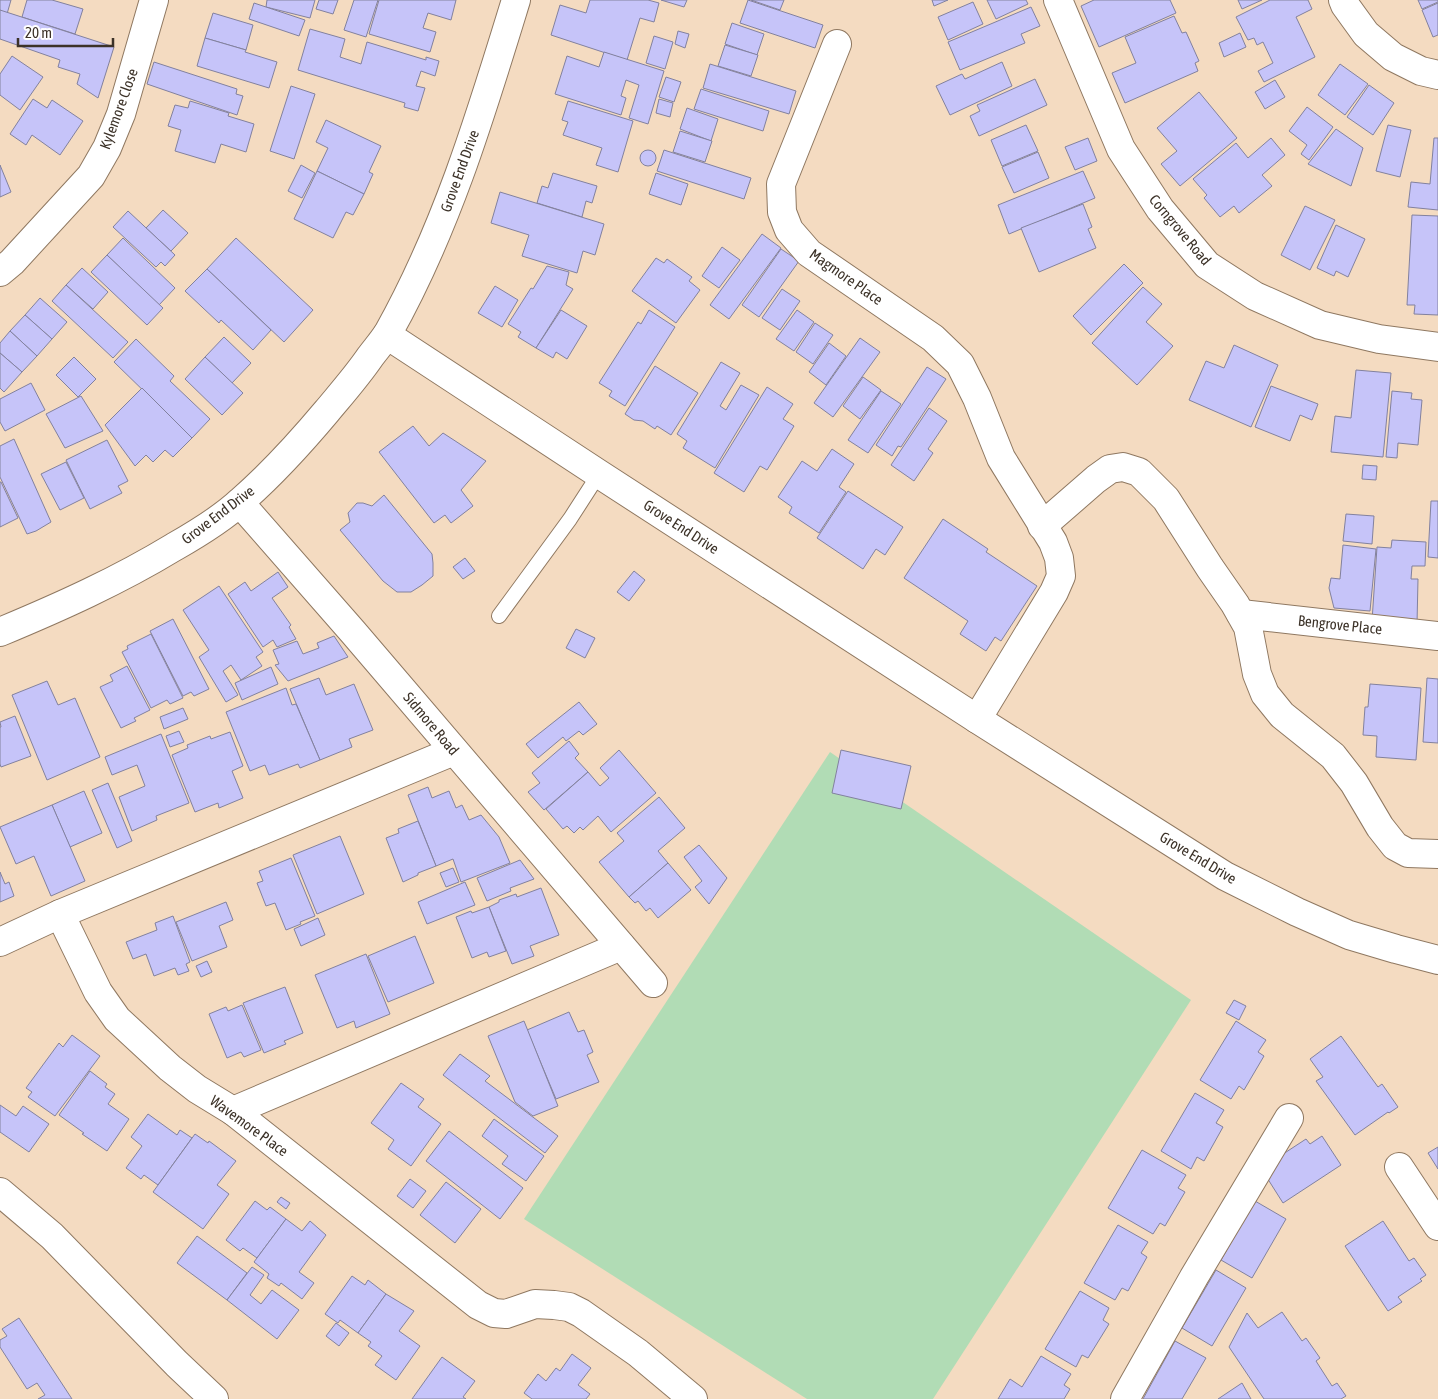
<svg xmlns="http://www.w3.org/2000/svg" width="1438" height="1399" font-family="'Asap Condensed',sans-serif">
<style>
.green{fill:#b1dcb5}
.building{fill:#c6c4f9;stroke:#82819e}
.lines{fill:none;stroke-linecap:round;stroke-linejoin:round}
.service-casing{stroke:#8f7861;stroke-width:16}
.minor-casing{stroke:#8f7861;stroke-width:30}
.tertiary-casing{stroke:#8f7861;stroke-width:30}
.service{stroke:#fff;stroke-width:14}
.minor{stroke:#fff;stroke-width:28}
.tertiary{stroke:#fff;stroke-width:28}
.labels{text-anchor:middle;stroke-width:4;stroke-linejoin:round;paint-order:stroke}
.street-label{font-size:15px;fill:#3c3228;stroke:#fff}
</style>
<rect width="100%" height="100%" fill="#f4dbc1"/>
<path class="green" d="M830 752 1191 1000 933 1399H807L524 1219Z"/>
<g class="building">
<path d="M0 0H11L7 14 0 11Z"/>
<path d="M27 0H52L83 9 75 34 22 17Z"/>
<path d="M267 0H315L310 18 266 7Z"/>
<path d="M319 0H338L333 14 316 9Z"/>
<path d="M354 0H378L366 37 344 30Z"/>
<path d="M379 0H456L451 20 428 13 423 28 436 32 430 52 369 34Z"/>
<path d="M590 0H648L659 3 654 22 640 18 627 60 551 35 560 5 586 13Z"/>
<path d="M661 0H687L684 7Z"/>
<path d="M748 0 823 25 815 48 740 23Z"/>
<path d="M751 0H784L780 10Z"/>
<path d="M932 0H948L934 6Z"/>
<path d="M987 0H1026L1028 4 996 19Z"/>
<path d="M1094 0H1170L1176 13 1099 47 1081 6Z"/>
<path d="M1238 0H1262L1242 9Z"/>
<path d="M1270 0H1308L1312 9 1296 17 1315 57 1264 82 1258 71 1273 63 1263 42 1257 45 1254 38 1248 40 1236 17Z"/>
<path d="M1418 0H1438V2L1422 9Z"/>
<path d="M973 2 983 24 948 40 938 17Z"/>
<path d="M254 3 305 20 299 36 249 19Z"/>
<path d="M1438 3V35L1433 37 1422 10Z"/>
<path d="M1031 7 1040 26 1021 34 1025 43 960 70 948 42Z"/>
<path d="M0 10 114 47 98 98 77 84 80 74 58 67 60 60 0 39Z"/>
<path d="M213 13 253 25 246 50 205 38Z"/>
<path d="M1174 16 1182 33 1186 32 1199 61 1195 63 1198 71 1125 103 1112 73 1136 63 1125 37Z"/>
<path d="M732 23 764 34 757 55 725 44Z"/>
<path d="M310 29 345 39 340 57 361 64 367 42 426 60V57L439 61 435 76 421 71 416 86 425 88 418 111 404 107 405 103 298 70Z"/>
<path d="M678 31 689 34 685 48 675 44Z"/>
<path d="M1240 33 1246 47 1224 57 1219 43Z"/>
<path d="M654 36 673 42 665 69 646 63Z"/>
<path d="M205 38 246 50 245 52 277 62 269 88 197 66Z"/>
<path d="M725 45 758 55 751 76 718 66Z"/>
<path d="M604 52 664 71 648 124 629 118 639 85 626 80 621 96 626 98 621 115 555 94 567 56 599 67Z"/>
<path d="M12 56 43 77 20 110 0 95V74Z"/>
<path d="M154 62 237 89 236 94 243 96 237 115 147 84Z"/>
<path d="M1002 62 1012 86 950 115 936 86 962 74 965 79Z"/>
<path d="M710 64 796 91 789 114 703 88Z"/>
<path d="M1340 64 1368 84 1345 115 1318 95Z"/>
<path d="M666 77 681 82 674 102 659 97Z"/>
<path d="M1035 79 1047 105 979 136 970 116 980 111 977 105Z"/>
<path d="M1275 80 1285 97 1265 109 1255 92Z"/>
<path d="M1369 85 1394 103 1373 135 1347 117Z"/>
<path d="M291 86 315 94 294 159 270 151Z"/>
<path d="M701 89 769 111 763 131 694 109Z"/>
<path d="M1199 92 1237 138 1180 186 1161 164 1177 151 1157 128Z"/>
<path d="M33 99 47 108 52 100 83 121 60 155 32 135 26 145 10 134Z"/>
<path d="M659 99 673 103 670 117 656 113Z"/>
<path d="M190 101 229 113 228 116 254 124 246 152 221 144 215 163 175 151 181 130 168 126 175 105 188 108Z"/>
<path d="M568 101 633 121 618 172 596 165 602 148 563 135 568 122 562 120Z"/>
<path d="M1307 107 1333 127 1309 160 1301 154 1307 145 1289 131Z"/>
<path d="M687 108 718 119 711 141 680 129Z"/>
<path d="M326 120 381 146 369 172 373 174 364 194 317 171 328 148 316 142Z"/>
<path d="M1026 125 1038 151 1002 166 991 140Z"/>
<path d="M1388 125 1411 130 1400 177 1376 171Z"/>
<path d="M1336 129 1363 148 1351 186 1308 164Z"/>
<path d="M680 131 712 141 705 162 673 152Z"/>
<path d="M1088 138 1097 161 1075 170 1065 147Z"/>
<path d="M1271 138 1285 155 1262 175 1272 186 1239 213 1234 206 1220 217 1204 198 1207 195 1193 179 1236 143 1248 158Z"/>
<path d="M1434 138H1438V210L1408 207 1411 182 1430 184Z"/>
<circle cx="648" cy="158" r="8"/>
<path d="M664 150 751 178 744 199 657 171Z"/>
<path d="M1038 152 1049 178 1014 193 1002 167Z"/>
<path d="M0 165 11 192 0 197Z"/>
<path d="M301 165 315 173 302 198 288 191Z"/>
<path d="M317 171 364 194 353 215 346 212 333 238 294 219Z"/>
<path d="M1083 171 1095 198 1009 234 998 205Z"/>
<path d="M553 173 597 186 592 203 586 201 582 217 537 203 542 186 548 188Z"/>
<path d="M656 173 688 184 681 205 649 194Z"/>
<path d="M500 192 604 224 595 255 583 251 577 273 522 256 529 235 491 223Z"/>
<path d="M1083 204 1092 227 1088 229 1096 248 1039 272 1021 228Z"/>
<path d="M1305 206 1335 220 1310 270 1281 255Z"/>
<path d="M163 210 188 233 171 251 146 228Z"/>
<path d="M128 211 175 255 165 266 161 262 156 267 113 227Z"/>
<path d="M1412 215 1438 216V315L1414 314 1415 305H1407Z"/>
<path d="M1336 225 1365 239 1348 277 1336 271 1334 276 1317 268Z"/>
<path d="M762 234 781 248 729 319 710 305Z"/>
<path d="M123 238 175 288 159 305 107 255Z"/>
<path d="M236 238 313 310 284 342 207 269Z"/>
<path d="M722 247 740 260 719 288 702 276Z"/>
<path d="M781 249 799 261 759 317 742 305Z"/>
<path d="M107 255 163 308 147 325 91 272Z"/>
<path d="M656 258 664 263 667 259 692 277 689 281 700 290 676 323 632 291Z"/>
<path d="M1124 264 1143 283 1091 335 1073 316Z"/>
<path d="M547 266 569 272 566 285 573 289 536 348 518 337 521 332 508 324 531 288 533 289Z"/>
<path d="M82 268 108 292 93 309 66 285Z"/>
<path d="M207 269 271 330 253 350 221 320 219 323 185 291Z"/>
<path d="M66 285 128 342 113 358 52 301Z"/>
<path d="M495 286 518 300 502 327 478 313Z"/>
<path d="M1143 287 1162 304 1146 322 1173 346 1137 385 1092 343Z"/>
<path d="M782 289 800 301 780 330 762 318Z"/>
<path d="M40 298 67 322 52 339 25 315Z"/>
<path d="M561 310 587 326 567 359 556 352 553 358 536 348Z"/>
<path d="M649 310 675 327 625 406 609 396 612 391 599 383 638 322 641 324Z"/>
<path d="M797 310 814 322 794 351 776 339Z"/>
<path d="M25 315 52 339 37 356 10 331Z"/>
<path d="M815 323 833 335 813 364 796 352Z"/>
<path d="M10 331 37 356 22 372 0 353V343Z"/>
<path d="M224 337 251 363 232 383 205 357Z"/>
<path d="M860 338 880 352 833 417 814 403Z"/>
<path d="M136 339 174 376 170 381 210 419 192 438 114 362Z"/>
<path d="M829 343 846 356 826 385 809 372Z"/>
<path d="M1234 345 1278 365 1251 427 1189 400 1206 361 1224 368Z"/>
<path d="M0 353 22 372 4 392 0 388Z"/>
<path d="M74 357 96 379 78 397 56 375Z"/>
<path d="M205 357 243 393 222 415 185 379Z"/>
<path d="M721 362 740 373 720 406 726 410 741 385 759 395 715 468 683 448 687 441 677 434Z"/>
<path d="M655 366 698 393 671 435 657 426 655 429 643 421 634 420 625 414Z"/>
<path d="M927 367 946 379 901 447 898 446 892 456 876 445Z"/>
<path d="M1356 370 1391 373 1383 457 1331 452 1335 416 1351 418Z"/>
<path d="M863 377 881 390 860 419 843 406Z"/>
<path d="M31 383 45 410 5 431 0 422V399Z"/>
<path d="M1271 386 1318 404 1312 420 1300 415 1290 441 1255 427Z"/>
<path d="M767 387 793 404 783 419 794 426 767 470 760 466 744 492 714 473Z"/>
<path d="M142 388 192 438 173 457 165 450 153 462 146 455 135 466 105 425Z"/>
<path d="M881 391 901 404 868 453 848 440Z"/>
<path d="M1392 391 1412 393 1411 399 1422 400 1418 445 1398 443 1397 458 1386 457Z"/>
<path d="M81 396 103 431 65 448 46 414Z"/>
<path d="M929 408 947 421 928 449 933 453 914 481 891 465Z"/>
<path d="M413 426 429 446 443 433 486 461 461 490 473 506 451 523 445 515 434 523 379 452Z"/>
<path d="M14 439 51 522 36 531 27 534 0 477V446Z"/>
<path d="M107 440 128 481 118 486 122 493 90 509 66 460Z"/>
<path d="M832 449 854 464 839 487 846 492 819 533 789 513 792 507 778 497 802 461 817 471Z"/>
<path d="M66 462 84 498 60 510 41 474Z"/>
<path d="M1363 465 1377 466 1376 480 1362 479Z"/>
<path d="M0 482H1L18 518 0 527Z"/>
<path d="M848 491 903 527 885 555 876 549 863 569 817 538Z"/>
<path d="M384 495 432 554 433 563V576L422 585 411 592H397L383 581 340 530 350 522 348 513 357 503H363L372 506Z"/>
<path d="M1431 501H1438V558L1428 557Z"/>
<path d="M1346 514 1374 516 1372 544 1343 541Z"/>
<path d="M943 519 988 549 986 552 1037 586 1001 641 995 637 986 651 960 634 968 621 904 578Z"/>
<path d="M1392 540 1426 542 1425 566H1412L1411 579H1418L1417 624 1372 621 1377 547 1391 548Z"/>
<path d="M1343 545 1376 549 1370 611 1334 608 1329 588 1331 578 1340 579Z"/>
<path d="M465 558 475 571 463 579 453 567Z"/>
<path d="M634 571 645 580 629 601 617 592Z"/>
<path d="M278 572 288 587 272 598 291 625 289 627 296 639 277 647 273 640 263 647 228 594 245 582 251 591Z"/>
<path d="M219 586 263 652 256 657 262 666 241 680 231 665 223 671 238 695 226 702 199 657 209 650 183 610Z"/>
<path d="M173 619 209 689 194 696 191 692 183 696 150 631Z"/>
<path d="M576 629 595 638 585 658 566 648Z"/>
<path d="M151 634 183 698 170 704 167 700 151 708 122 652 128 649 127 646Z"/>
<path d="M334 636 348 657 288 681 275 665 279 664 273 650 297 641 303 654 319 648 317 643Z"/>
<path d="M127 666 150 710 134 718 136 721 121 728 100 687 113 681 110 675Z"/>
<path d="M271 667 278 684 242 700 235 683Z"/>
<path d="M319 678 326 695 354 684 373 730 349 739 352 747 320 760 290 689Z"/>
<path d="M1427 678 1438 679V743L1423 742Z"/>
<path d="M47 681 58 705 75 698 100 757 47 780 12 695Z"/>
<path d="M1370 684 1421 688 1416 760 1376 757 1377 736 1363 735 1365 707H1368Z"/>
<path d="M286 688 292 705 296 704 320 760 300 768 298 764 269 775 265 765 250 771 226 712Z"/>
<path d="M579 702 597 724 583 735 579 731 566 741 563 737 538 758 526 744Z"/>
<path d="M183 708 188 719 164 729 160 717Z"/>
<path d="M15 716 31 756 1 767 0 764V727H1L0 722Z"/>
<path d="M179 731 184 742 170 747 166 736Z"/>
<path d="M230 732 243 766 232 771 243 798 219 808 218 803 195 812 172 755 188 748 187 745 210 736 211 739Z"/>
<path d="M161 734 189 803 156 816 157 820 132 831 119 797 145 786 137 765 112 775 105 757Z"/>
<path d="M569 741 579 754 575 758 588 772 544 810 528 792 540 783 532 773Z"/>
<path d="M619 750 656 793 611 832 598 816 583 830 580 827 574 833 567 826 563 829 546 809 588 772 600 786 609 778 600 768Z"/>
<path d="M841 750 911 766 901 809 832 793Z"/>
<path d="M108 783 132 841 117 848 92 790Z"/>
<path d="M428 787 432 798 449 791 456 808 462 805 469 820 481 815 499 837 510 863 461 882 453 859 436 866 408 795Z"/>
<path d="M84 791 102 833 70 847 52 805Z"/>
<path d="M659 797 685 828 658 851 668 863 629 897 599 862 624 841 617 833Z"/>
<path d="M52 805 85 881 51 896 34 856 16 864 0 827Z"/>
<path d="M418 821 436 866 418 873V875L403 882 386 838 399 833 398 829Z"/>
<path d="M340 836 364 894 317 914 293 855Z"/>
<path d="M699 845 727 878 709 904 695 887 702 881 684 857Z"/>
<path d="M291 858 315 916 300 922 301 924 286 930 275 903 266 906 257 883 263 881 259 871Z"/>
<path d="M520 860 534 879 510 888 511 891 487 901 477 878Z"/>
<path d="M668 863 691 890 658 918 650 908 646 911 638 901 635 903 629 897Z"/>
<path d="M453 868 459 882 446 887 440 873Z"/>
<path d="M0 872 5 884 9 882 14 896 0 902Z"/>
<path d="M465 882 475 905 427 924 418 902Z"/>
<path d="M541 888 559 935 530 946 534 956 512 964 489 907 499 902V900L516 894 517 897Z"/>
<path d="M226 902 233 920 219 926 227 947 192 961 176 922Z"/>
<path d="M489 907 506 951 489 957 487 952 472 958 456 917 471 911 472 913Z"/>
<path d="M173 916 190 962 186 964 189 971 178 975 175 968 154 976 146 954 133 959 126 942 157 930 155 923Z"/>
<path d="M318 918 325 935 301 946 294 929Z"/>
<path d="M415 936 434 983 388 1002 368 956Z"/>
<path d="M366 954 390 1014 356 1028 354 1021 337 1028 315 975Z"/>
<path d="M207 961 212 972 201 977 196 966Z"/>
<path d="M285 987 303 1033 284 1041 286 1044 264 1053 243 1003Z"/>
<path d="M1234 1000 1246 1006 1239 1020 1226 1013Z"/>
<path d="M242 1005 261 1050 244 1057 241 1052 227 1058 209 1014 226 1007 228 1011Z"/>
<path d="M569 1012 578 1032 584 1030 593 1052 587 1055 599 1082 556 1099 527 1030Z"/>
<path d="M524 1021 558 1106 533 1116 515 1102 488 1036Z"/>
<path d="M1236 1021 1266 1040 1258 1052 1264 1056 1244 1090 1239 1086 1231 1099 1200 1080Z"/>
<path d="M72 1035 100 1056 55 1116 28 1097 32 1092 26 1088 59 1043 63 1047Z"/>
<path d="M1341 1036 1378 1087 1382 1084 1398 1107 1389 1113 1388 1112 1355 1135 1316 1081 1323 1077 1310 1059Z"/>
<path d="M460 1054 490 1076 485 1081 558 1136 545 1153 443 1075Z"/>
<path d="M90 1071 107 1084 105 1087 115 1094 108 1104 129 1119 107 1151 82 1134 84 1133 59 1115Z"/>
<path d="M401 1083 424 1099 418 1107 441 1124 411 1166 388 1149 394 1140 371 1123Z"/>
<path d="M1195 1093 1224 1110 1216 1123 1223 1127 1204 1161 1197 1157 1191 1169 1161 1151Z"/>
<path d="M0 1105 16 1116 23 1106 49 1124 29 1152 0 1132Z"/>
<path d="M148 1114 177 1135 180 1130 192 1138 158 1185 144 1175 141 1179 126 1168 142 1146 131 1137Z"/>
<path d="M494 1119 544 1156 526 1181 502 1164 508 1156 482 1136Z"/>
<path d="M449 1131 523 1188 500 1219 426 1161Z"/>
<path d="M195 1134 208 1143 209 1141 236 1161 217 1185 229 1194 203 1229 153 1192Z"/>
<path d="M1322 1136 1341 1165 1283 1203 1264 1173 1274 1160 1306 1139 1310 1144Z"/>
<path d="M1438 1147V1169L1428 1153Z"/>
<path d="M1142 1150 1186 1175 1178 1188 1185 1192 1165 1226 1160 1223 1153 1234 1108 1208Z"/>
<path d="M410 1179 426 1191 413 1208 397 1196Z"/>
<path d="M446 1182 481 1209 455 1243 420 1215Z"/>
<path d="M281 1197 290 1203 286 1209 277 1202Z"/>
<path d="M255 1201 267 1210 270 1207 286 1219 257 1258 243 1248 240 1251 226 1240Z"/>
<path d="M1255 1201 1286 1219 1252 1278 1221 1260Z"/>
<path d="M286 1219 302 1231 310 1221 326 1235 299 1272 314 1283 302 1299 281 1283 279 1286 267 1278 269 1274 254 1262Z"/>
<path d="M1383 1221 1409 1261 1414 1258 1426 1275 1420 1279 1422 1281 1398 1297 1402 1302 1388 1311 1345 1246Z"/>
<path d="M1118 1225 1148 1242 1141 1253 1147 1257 1128 1291 1122 1288 1115 1300 1084 1283Z"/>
<path d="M197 1236 247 1273 227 1300 177 1263Z"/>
<path d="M252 1267 264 1275 250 1295 261 1304 272 1290 299 1310 277 1339 227 1300Z"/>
<path d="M1216 1270 1246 1288 1212 1346 1182 1328Z"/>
<path d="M352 1276 365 1285 368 1280 386 1294 358 1333 340 1320 338 1323 325 1314Z"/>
<path d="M1080 1291 1109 1308 1103 1320 1109 1324 1088 1358 1082 1355 1076 1367 1045 1349Z"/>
<path d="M386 1294 414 1311 399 1331 420 1346 396 1380 375 1365 382 1356 368 1346 371 1342 358 1333Z"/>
<path d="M1282 1312 1302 1341 1306 1338 1320 1358 1316 1361 1332 1386 1337 1383 1346 1396 1341 1399H1264L1229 1347 1247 1313 1258 1328Z"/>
<path d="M19 1318 72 1399H38L45 1395 37 1383 27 1389 0 1347V1340L7 1336 2 1329Z"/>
<path d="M336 1323 349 1333 339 1346 326 1336Z"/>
<path d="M1175 1341 1206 1358 1182 1399H1143Z"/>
<path d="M572 1354 591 1368 578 1385 590 1394 586 1399H532L524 1393 538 1374 546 1381 556 1368 560 1371Z"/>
<path d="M1041 1356 1071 1374 1064 1385 1070 1389 1064 1399H998L1010 1379 1022 1387Z"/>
<path d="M442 1357 475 1381 463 1397 466 1399H412Z"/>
<path d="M1242 1383 1251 1399H1218Z"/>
</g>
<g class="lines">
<g class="service-casing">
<path id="service" d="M499 616 570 519 599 474"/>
</g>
<g class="minor-casing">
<g id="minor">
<path d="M1058 0 1121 149 1160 209 1207 265 1255 296 1320 325 1379 339 1438 347"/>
<path d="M1343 0 1345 5 1366 34 1393 57 1421 71 1438 75"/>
<path d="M837 44 781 184 782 212 789 230 809 253 933 338 960 364 977 398 1001 458 1053 542 1059 558 1061 576 1054 592 977 719"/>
<path d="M0 272 12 262 91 176 107 148 121 114 154 0"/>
<path d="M240 503 353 632 653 983"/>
<path d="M1042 526 1096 479 1110 469 1123 467 1139 472 1166 499 1210 568 1235 604 1248 627 1257 674 1265 694 1282 715 1333 756 1354 783 1380 827 1395 846 1408 853 1438 854"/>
<path d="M1241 614 1438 636"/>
<path d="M60 914 98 992 117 1019 170 1068 197 1089 233 1111 478 1305 494 1313 506 1314 535 1304 554 1305 569 1307 581 1313 638 1353 693 1399"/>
<path d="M0 942 60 914 454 751"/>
<path d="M233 1111 621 946"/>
<path d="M1399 1167 1438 1226"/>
<path d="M0 1192 52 1236 177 1364 214 1399"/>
<path d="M1125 1399 1194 1277 1289 1118"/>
</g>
</g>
<g class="tertiary-casing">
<g id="tertiary">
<path d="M387 335 599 474 977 719 1225 876 1297 912 1349 935 1396 949 1438 960"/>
<path d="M0 632C60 607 118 581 174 547 195 535 223 518 241 501 272 474 301 442 327 411 342 393 357 376 370 357 376 349 383 341 388 333 447 228 481 114 516 0"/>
</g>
</g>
<use href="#service" class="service"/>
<use href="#minor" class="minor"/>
<use href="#tertiary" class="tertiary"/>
</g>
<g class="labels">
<g class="street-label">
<text transform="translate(119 109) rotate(-70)" y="5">Kylemore Close</text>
<text transform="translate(460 171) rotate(-70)" y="5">Grove End Drive</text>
<text transform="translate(1180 230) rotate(50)" y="5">Corngrove Road</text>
<text transform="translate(846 277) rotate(35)" y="5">Magmore Place</text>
<text transform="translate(218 515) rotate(-37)" y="5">Grove End Drive</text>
<text transform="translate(681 527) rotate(33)" y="5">Grove End Drive</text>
<text transform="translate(1340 625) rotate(6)" y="5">Bengrove Place</text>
<text transform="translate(431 724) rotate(50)" y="5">Sidmore Road</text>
<text transform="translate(1198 858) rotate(31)" y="5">Grove End Drive</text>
<text transform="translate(249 1126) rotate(36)" y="5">Wavemore Place</text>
</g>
</g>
<path d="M18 38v8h95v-8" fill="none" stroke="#3c3228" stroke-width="2.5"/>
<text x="25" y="38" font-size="15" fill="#3c3228" stroke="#ffffff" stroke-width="4" paint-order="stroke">20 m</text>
</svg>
